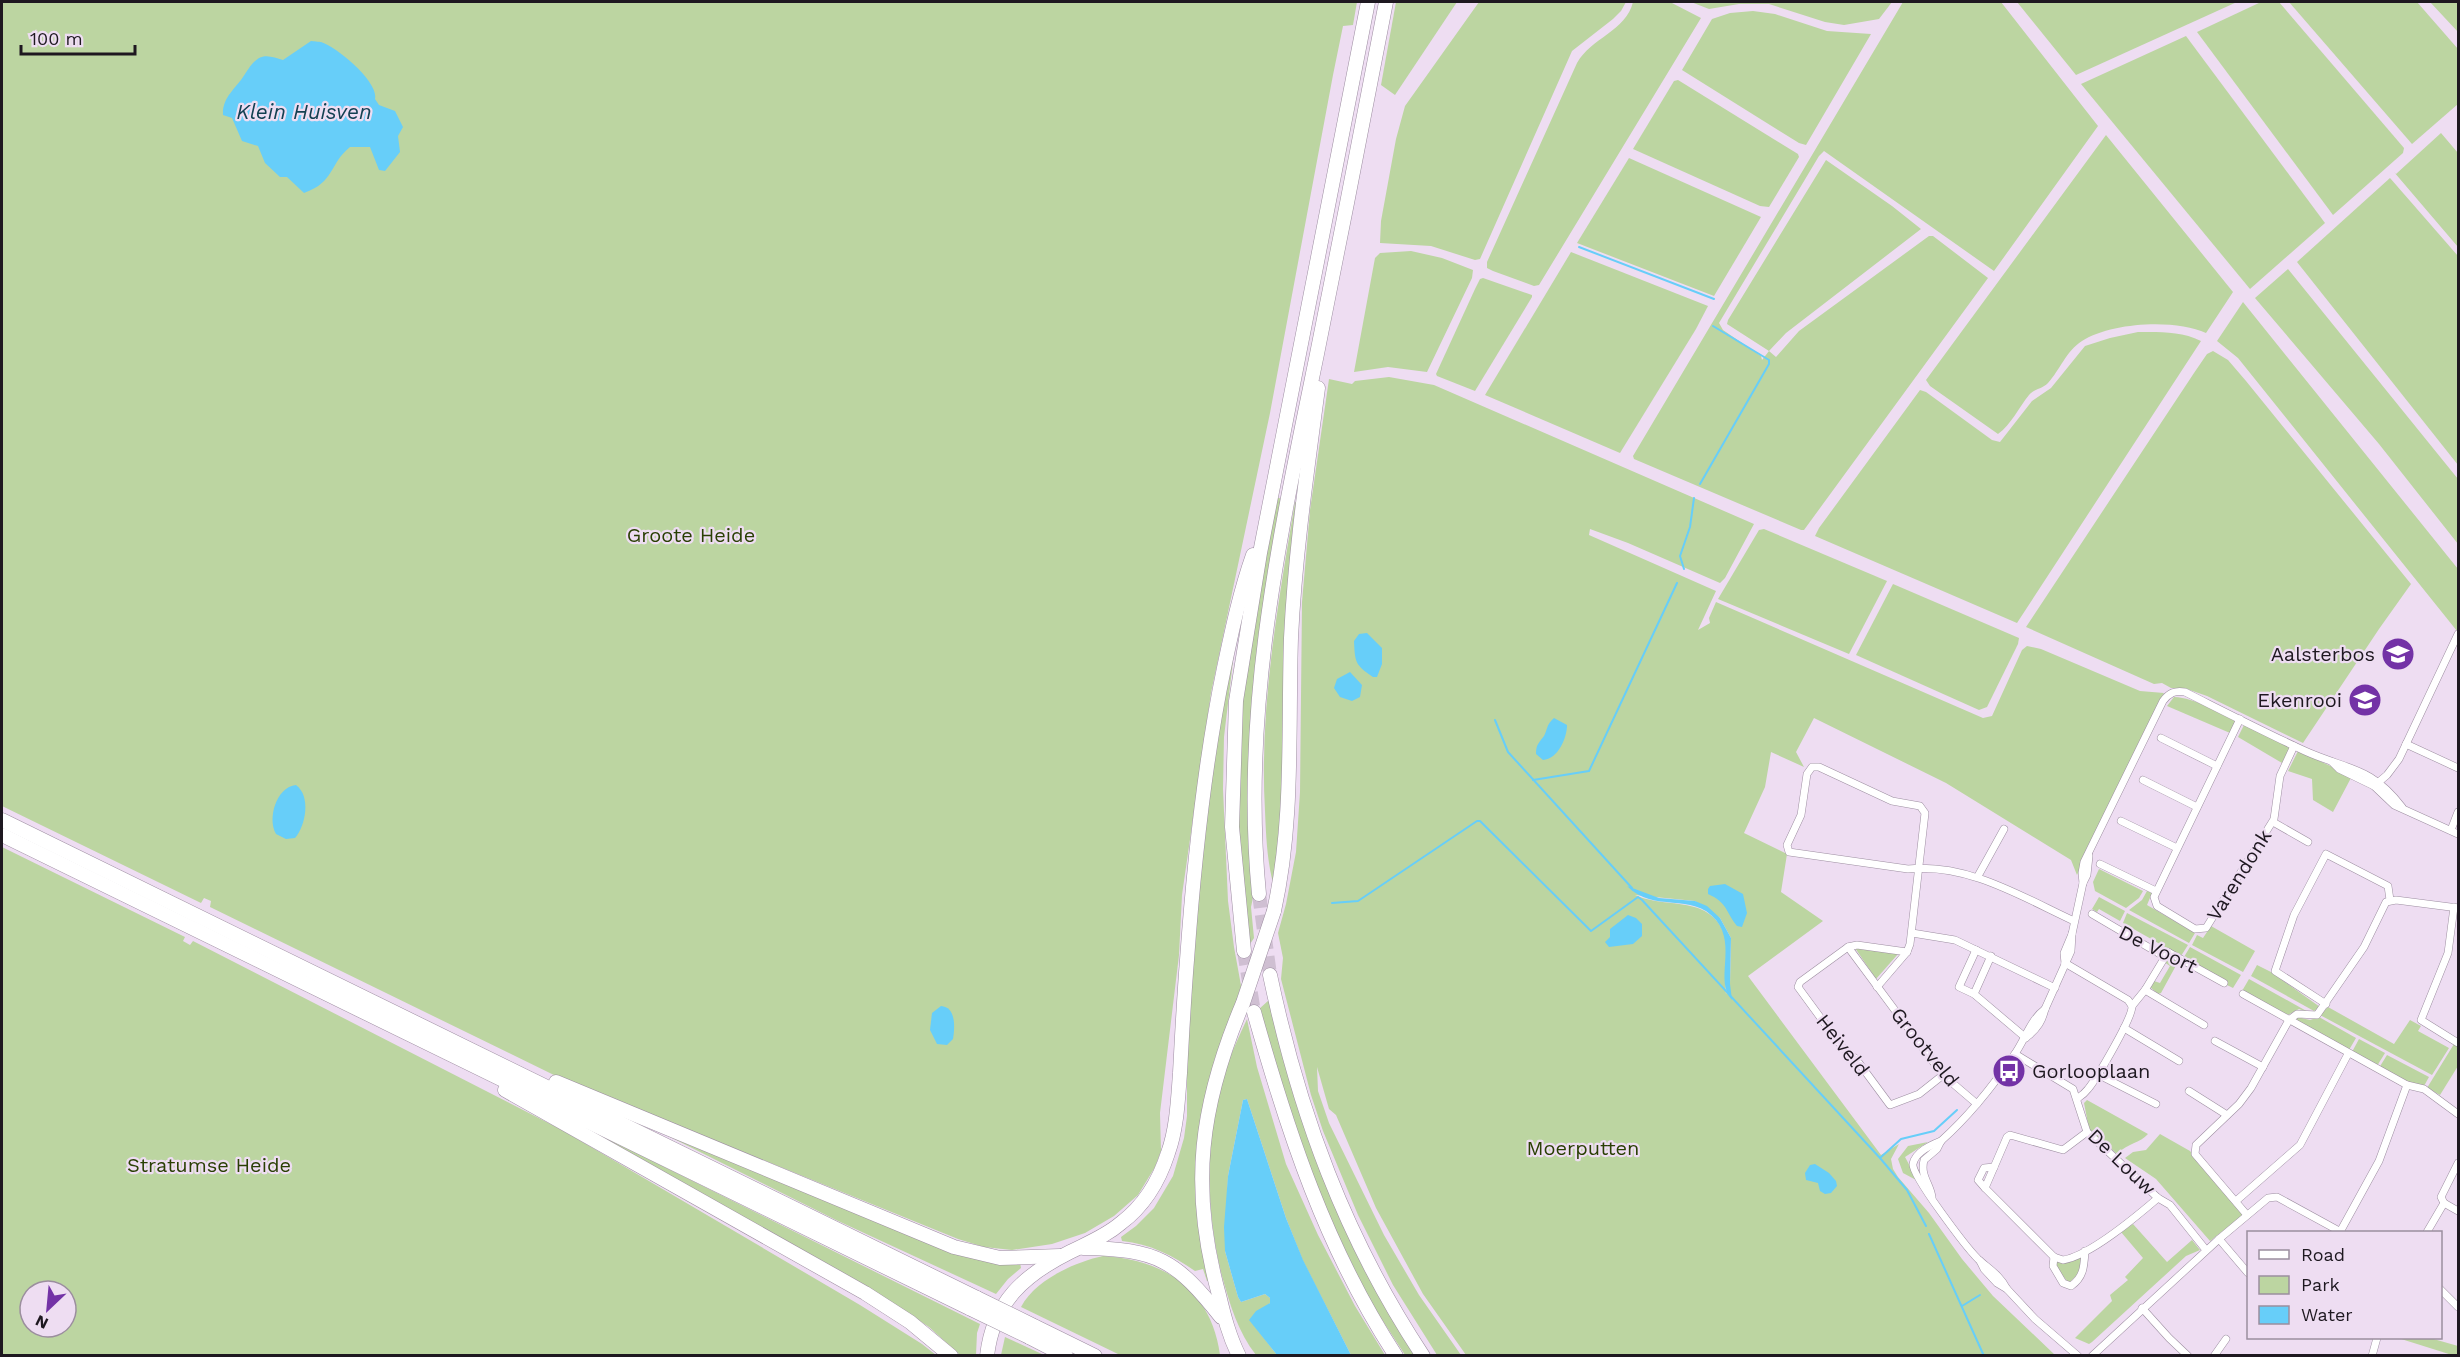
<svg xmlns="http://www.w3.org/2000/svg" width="2460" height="1357" font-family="'Work Sans',sans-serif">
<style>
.green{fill:#bcd5a1;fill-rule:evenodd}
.water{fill:#67cef9}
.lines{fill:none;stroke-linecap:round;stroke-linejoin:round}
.stream{stroke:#67cef9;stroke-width:2}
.highway-tunnel{stroke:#cfbfd2;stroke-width:14;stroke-dasharray:14 7;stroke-linecap:butt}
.street-casing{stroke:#9d8ea1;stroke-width:8}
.highway-casing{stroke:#9d8ea1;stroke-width:15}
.street{stroke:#fff;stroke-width:7}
.highway{stroke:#fff;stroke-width:14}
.highway-bridge-casing{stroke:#9d8ea1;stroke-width:15;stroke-linecap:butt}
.highway-bridge{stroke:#fff;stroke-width:14}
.labels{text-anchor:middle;stroke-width:4.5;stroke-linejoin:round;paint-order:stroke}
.park-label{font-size:20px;fill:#293f03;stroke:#eeddf2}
.poi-label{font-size:20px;fill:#1e1820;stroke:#eeddf2;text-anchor:end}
.street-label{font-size:20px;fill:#1e1820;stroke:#eeddf2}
.water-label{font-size:21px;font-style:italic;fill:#134052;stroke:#eeddf2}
</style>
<rect width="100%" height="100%" fill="#eeddf2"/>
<g class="green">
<path d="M2 2H1357L1353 25 1343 26 1333 75 1270 413 1211 693 1182 895 1179 955 1160 1113 1161 1151 1155 1167 1138 1195 1114 1216 1085 1233 1052 1244 1012 1250 984 1247 958 1239 558 1077 210 907 211 901 204 898 201 903 2 806Z"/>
<path d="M1396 2H1457L1395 95 1381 85Z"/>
<path d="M1479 2H1626L1621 11 1613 19 1572 51 1480 259 1475 260 1431 246 1380 243 1381 221 1396 139 1405 106Z"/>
<path d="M1633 2H1670L1701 18 1539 285 1534 286 1493 271 1487 268V262L1577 63C1591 38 1626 31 1633 2Z"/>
<path d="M1691 2H1892L1879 19 1844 25 1825 22 1769 4H1739L1709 9Z"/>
<path d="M1903 2H2001L2098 126 1994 271 1824 151 1819 156 1719 323 1723 330 1761 356 1762 360 1769 351 1727 324 1728 320 1826 160 1892 206 1921 229 1786 333 1769 351 1776 357 1799 331 1929 236H1933L1988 278 1804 530H1801L1634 459 1633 456Z"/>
<path d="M2017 2H2237L2076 75Z"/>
<path d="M2261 2H2279L2404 148 2403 153 2333 215 2197 32Z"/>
<path d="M2289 2H2417L2458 49V104L2412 144Z"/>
<path d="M2430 2H2458V33V32Z"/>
<path d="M1753 11 1775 14 1827 31 1871 34 1806 145 1799 143 1682 70 1712 19 1730 13Z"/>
<path d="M2186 36 2325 223 2250 289 2081 84Z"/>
<path d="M1678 80 1798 154 1799 157 1769 207 1760 206 1633 149 1674 81Z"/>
<path d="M2441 133 2458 153V247L2394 172 2396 174Z"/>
<path d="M2106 135 2233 292 2206 333C2176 319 2112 322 2082 341 2066 351 2060 370 2048 383 2042 389 2034 389 2029 395 2019 407 2011 425 1998 434L1930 386 1926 380Z"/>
<path d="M1629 158 1761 217 1714 296 1577 243Z"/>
<path d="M2390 178 2458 256V465L2297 262Z"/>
<path d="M1411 251 1442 258 1473 270 1472 278 1427 372 1388 367 1354 372 1375 258 1380 253Z"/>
<path d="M1571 252 1708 306 1696 329 1620 453 1485 395Z"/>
<path d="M2288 269 2458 479V544L2379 444 2255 298Z"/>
<path d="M1483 278 1532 295V297L1475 391 1437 376 1436 374 1475 289 1480 279Z"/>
<path d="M2243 302 2458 569 2457 631 2238 358 2217 341Z"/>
<path d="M2138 332C2160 332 2181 331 2201 341L2017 623 1815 536 1819 528 1920 390 1926 392 1992 440 2000 442 2032 401 2051 388 2085 346 2110 338Z"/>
<path d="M2213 351 2228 360 2246 381 2411 584 2379 629 2303 743 2207 696 2184 688H2171L2162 683 2154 684 2026 627 2194 373 2207 354Z"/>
<path d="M1389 377 1434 385 1754 524 1725 578 1720 583 1628 543 1590 529 1589 535 1716 591 1698 630 1710 623 1709 618 1716 602 1983 718 1992 716 2022 650 2027 646 2041 649 2140 691 2164 693 2077 875 2071 860 1946 783 1814 718 1796 752 1804 767 1771 752 1765 787 1744 833 1787 854 1781 892 1823 921 1748 976 1881 1155 1899 1144 1891 1159 1893 1169 1898 1177 1929 1213 1962 1259 1993 1296 2055 1355H1466L1423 1294 1376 1208 1336 1115 1329 1109 1317 1067 1318 1091 1329 1123 1384 1235 1419 1295 1461 1355H1437L1393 1285 1358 1215 1323 1131 1311 1095 1281 979 1283 958 1278 933 1286 904 1296 852 1300 792 1302 602 1310 510 1329 379 1352 384 1355 381ZM1635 895 1695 901 1720 918 1731 938 1730 984 1726 994C1724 977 1732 955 1726 938 1711 893 1668 910 1635 895Z"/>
<path d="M1276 497 1282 499 1265 597 1254 893 1251 907 1254 938 1248 947C1242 877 1235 807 1238 737 1243 657 1262 576 1276 497Z"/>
<path d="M1295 502 1297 503 1283 792 1279 850 1273 883C1267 859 1266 836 1265 811 1259 708 1278 604 1295 502Z"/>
<path d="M1764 529 1887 581 1849 654 1718 599 1759 530Z"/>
<path d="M1893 584 2019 638 2018 644 1987 707 1979 710 1856 655Z"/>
<path d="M1238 619 1224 737 1223 789 1228 901 1234 947 1242 991 1215 1058 1201 1115 1198 1139 1210 1280 1207 1281 1203 1269 1195 1271C1172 1255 1150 1244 1122 1241L1121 1237 1136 1226 1154 1208 1173 1176 1184 1138 1187 1116V1020L1198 868 1216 737Z"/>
<path d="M2174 697C2196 698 2217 712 2236 721L2230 733 2167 706Z"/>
<path d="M2244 725 2290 747 2282 763 2238 737Z"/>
<path d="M2298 751 2352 776 2333 812 2313 800 2312 779 2288 771Z"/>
<path d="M2 847 185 937 183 941 190 945 193 941 562 1130 860 1305 922 1344 936 1355H2ZM30 1291H66V1327H30Z"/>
<path d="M2099 869 2143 891 2139 898 2126 908 2095 891 2093 882Z"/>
<path d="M2147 891 2152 893 2147 905 2195 933 2189 943 2129 910 2142 900Z"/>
<path d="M2099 897 2125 911 2120 921 2099 909 2097 912 2092 909Z"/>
<path d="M2127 913 2188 945 2181 956 2123 923Z"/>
<path d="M2211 926 2255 951 2243 972 2192 945 2197 935 2203 938Z"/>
<path d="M2190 947 2241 975 2233 988 2227 985 2228 982 2184 957Z"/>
<path d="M1855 948 1898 954 1876 979Z"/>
<path d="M2168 956 2179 960 2161 993 2158 994 2150 987 2154 981 2160 983 2170 966 2164 962Z"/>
<path d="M2257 965 2271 972 2320 1007 2314 1011 2251 976Z"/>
<path d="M2249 979 2310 1013 2299 1009 2286 1016 2242 991Z"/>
<path d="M1269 1000 1295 1097 1326 1184 1417 1355H1405L1368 1298 1315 1186 1258 1010Z"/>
<path d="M2328 1007 2394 1044 2410 1020 2421 1026 2418 1031 2449 1048 2432 1075 2320 1015Z"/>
<path d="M2297 1017 2310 1020 2319 1017 2356 1038 2349 1050 2293 1019Z"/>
<path d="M1247 1019 1257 1067 1286 1164 1318 1235 1355 1306 1385 1355H1351L1303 1261 1286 1218 1247 1099 1243 1100 1228 1176 1225 1251 1238 1297 1241 1302 1265 1294 1270 1298V1303L1250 1320 1277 1355H1256C1238 1332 1230 1305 1222 1276 1205 1208 1204 1132 1227 1065 1233 1049 1240 1034 1247 1019Z"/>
<path d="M2359 1039 2385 1053 2377 1066 2352 1052Z"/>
<path d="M2454 1044 2458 1047V1066L2440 1095 2427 1088Z"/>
<path d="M2387 1055 2429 1077 2424 1086 2403 1080 2379 1068Z"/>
<path d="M2087 1100 2148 1134C2140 1143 2128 1143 2117 1154L2089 1129 2084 1103Z"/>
<path d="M554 1112 980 1324 977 1333 976 1355H960L929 1327 903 1310Z"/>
<path d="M648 1126 832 1202 1020 1262 1021 1268 1008 1279 996 1294 836 1220Z"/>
<path d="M2160 1134 2190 1151 2243 1215 2210 1241 2156 1179 2125 1158 2133 1152 2146 1150Z"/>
<path d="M1928 1142 1905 1157 1918 1181 1903 1173 1898 1159 1908 1146Z"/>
<path d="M2133 1224 2167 1262 2192 1240 2200 1250 2186 1256 2092 1342 2089 1344 2075 1338 2112 1301 2110 1295 2128 1280 2125 1277 2143 1258 2121 1232Z"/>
<path d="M1103 1256C1166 1260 1211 1290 1220 1355H1120L1021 1307C1035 1280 1075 1262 1103 1256Z"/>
<path d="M2081 1258 2080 1272 2069 1283 2056 1268 2057 1261 2065 1263Z"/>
<path d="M1005 1337 1044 1355H1001Z"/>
<path d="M2398 1338H2430L2458 1346V1355H2452Z"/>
</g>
<g class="water">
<path d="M311 41C312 41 320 42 321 42 337 47 379 82 375 99L379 105 395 111 403 127 398 136 400 152 385 171 379 170 370 147H350C329 164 335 182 304 193L287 177H280L265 163 258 146 242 141 232 118 223 115C222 98 235 89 243 77 248 70 251 63 259 58 267 54 275 58 283 60Z"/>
<path d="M1367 633 1382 648V664L1377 677H1373C1355 665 1355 662 1354 641L1359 634Z"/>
<path d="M1350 672 1362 685 1360 697 1352 701 1340 697 1334 688 1337 679Z"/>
<path d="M1554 718 1567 725C1567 738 1558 759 1543 760L1536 754C1536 744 1539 743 1544 736 1548 728 1546 725 1554 718Z"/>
<path d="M296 785C311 796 306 825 295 838L286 839 276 834C267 819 276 787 296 785Z"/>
<path d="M1725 884 1743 894 1747 913 1742 927 1737 926C1725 911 1728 903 1708 894V889L1710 886Z"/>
<path d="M1627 886 1659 898 1695 901 1707 906 1720 918 1731 938 1730 984 1732 1000C1714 981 1737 946 1716 920 1692 891 1654 914 1627 886Z"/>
<path d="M1628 915 1636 918 1642 924V936L1633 944 1609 947 1605 942 1610 937V929Z"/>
<path d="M941 1006C956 1007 955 1027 953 1039L947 1045 937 1044 930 1030 932 1013Z"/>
<path d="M1247 1099 1286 1218 1303 1260 1351 1355H1277L1249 1320 1256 1311 1270 1303V1298L1265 1294 1241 1302 1238 1297 1225 1251 1224 1227 1228 1176 1243 1100Z"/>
<path d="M1815 1164 1829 1173 1836 1181 1837 1186 1831 1193 1825 1194 1820 1191 1818 1183 1806 1180 1805 1173 1810 1165Z"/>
</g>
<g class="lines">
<g class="stream">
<path d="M1579 247 1714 299"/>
<path d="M1700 484 1769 364V360L1713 326"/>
<path d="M1684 569 1680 556 1690 527 1694 498"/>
<path d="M1495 720 1508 752 1632 888"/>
<path d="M1533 780 1589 771 1677 583"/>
<path d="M1332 903 1358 901 1477 821H1480L1591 931 1638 897 1642 900 1880 1158"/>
<path d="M1926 1226 1907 1190 1880 1158 1901 1139 1934 1131 1957 1110"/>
<path d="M1929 1234 1984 1356"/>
<path d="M1962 1306 1980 1295"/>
</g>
<g class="highway-tunnel">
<path d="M1259 894 1270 975"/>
<path d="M1244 951 1254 1012"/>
</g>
<g class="street-casing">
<g id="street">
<path d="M2240 719 2154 897 2157 906 2195 929 2206 928 2274 819 2280 776 2294 746"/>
<path d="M2161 738 2217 766"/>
<path d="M2406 744 2458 768"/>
<path d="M2332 762 2339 769 2374 786 2394 805 2458 834"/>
<path d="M2143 780 2197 807"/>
<path d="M2374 786 2387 775 2399 759 2458 634"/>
<path d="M2121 821 2177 848"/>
<path d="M2273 822 2308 842"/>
<path d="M2451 830 2458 812"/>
<path d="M2100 864 2156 891"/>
<path d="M1978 876 2004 829"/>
<path d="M2083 883 2082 873 2084 862 2163 701C2169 693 2175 690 2185 692 2225 712 2264 732 2305 751 2347 770 2371 766 2402 807"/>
<path d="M2454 907 2448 953 2421 1020 2458 1043"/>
<path d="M2092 914 2160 954 2168 952 2224 983"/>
<path d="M1912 933 1955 940 2055 988"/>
<path d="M1848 947 1943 1075 1977 1104"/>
<path d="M1907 952 1857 945 1848 947 1800 982 1798 987 1842 1047 1856 1059 1890 1105 1919 1094 1943 1075"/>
<path d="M1991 956 1974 994 2026 1038"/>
<path d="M2065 963 2064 953 2072 934 2083 883 2087 875 2089 856"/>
<path d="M2065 963 2128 1000 2132 1006"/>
<path d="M1877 987 1907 952 1910 944 1925 813 1920 806 1892 801 1819 767H1812L1807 774 1801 815 1787 845 1789 852 1908 869C1968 863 2022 897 2074 921"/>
<path d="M2145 990 2204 1025"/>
<path d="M1974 994 1959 987 1976 950"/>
<path d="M2243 994 2407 1085 2424 1089 2458 1114"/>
<path d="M2326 1004 2275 971 2294 915 2326 854 2388 886 2390 900"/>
<path d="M2124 1028 2179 1061"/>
<path d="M2028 1036C2038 1028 2042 1021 2045 1009L2071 951 2072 934"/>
<path d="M2215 1041 2263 1067"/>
<path d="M2015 1054 2073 1089 2087 1132 2158 1198 2170 1205 2206 1250"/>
<path d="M2097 1074 2156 1104"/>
<path d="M2189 1091 2227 1115"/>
<path d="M2078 1098C2081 1096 2085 1093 2088 1089 2097 1078 2133 1017 2132 1006L2145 990 2168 952"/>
<path d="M2087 1132 2063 1150 2010 1135 2007 1137 1985 1188 2054 1257 2063 1260C2090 1256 2137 1216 2158 1198"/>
<path d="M1941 1141C1931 1145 1915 1152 1913 1164 1911 1175 1967 1248 1978 1259 1989 1269 2000 1275 2007 1289"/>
<path d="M2458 1163 2441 1197 2444 1203 2458 1211"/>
<path d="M1985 1188 1978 1180 1984 1168 1994 1167"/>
<path d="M1932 1197C1930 1183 1920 1176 1924 1160L1937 1149 1941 1141C1969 1116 1993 1086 2014 1055 2025 1040 2030 1020 2045 1009"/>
<path d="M2236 1201 2300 1145 2348 1054"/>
<path d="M2247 1215 2195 1154 2196 1145 2239 1104 2251 1088 2289 1020 2297 1014 2317 1015 2364 947 2386 902 2396 900 2458 908"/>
<path d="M2340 1232 2379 1161 2407 1085"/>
<path d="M2427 1232 2444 1203"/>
<path d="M2219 1239 2248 1273"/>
<path d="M2054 1257 2053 1266 2063 1283 2071 1286C2084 1277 2084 1266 2085 1251"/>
<path d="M1980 1261 1984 1269 1997 1283 2007 1289 2035 1319 2078 1356"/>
<path d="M2440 1289 2458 1307"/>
<path d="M2142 1308 2169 1338 2188 1356"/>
<path d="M2092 1356 2219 1239 2268 1198 2277 1197 2341 1232"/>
<path d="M2214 1356 2226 1339"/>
<path d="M2372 1356 2377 1338"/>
</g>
</g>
<g class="highway-casing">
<g id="highway">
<path d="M2 820 977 1298"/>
<path d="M2 835 971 1309"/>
<path d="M1259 894C1241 709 1280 534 1317 354 1341 237 1363 119 1386 2"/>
<path d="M1274 911C1294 821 1288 730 1291 638 1295 554 1307 471 1318 388"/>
<path d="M1244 951 1232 827 1236 701 1260 553 1368 2"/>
<path d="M1270 975C1299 1113 1345 1238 1423 1356"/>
<path d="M1254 1012C1288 1133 1326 1249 1396 1356"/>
<path d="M556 1082 954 1247 1000 1258 1060 1256"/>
<path d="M505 1090 865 1293 910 1322 951 1356"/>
<path d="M1083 1248C1157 1249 1176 1260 1221 1317"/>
<path d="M1034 1326 1095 1356"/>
<path d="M1029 1337 1066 1356"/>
<path d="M987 1356C993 1302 1024 1275 1070 1252 1088 1243 1106 1236 1121 1223 1145 1205 1159 1181 1168 1153 1177 1128 1178 1099 1180 1073 1182 1035 1184 997 1187 960 1194 862 1204 764 1224 668 1232 630 1240 592 1253 555"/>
<path d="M1239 1356C1229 1336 1224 1316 1219 1295 1189 1187 1200 1105 1243 1003"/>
</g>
</g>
<use href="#street" class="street"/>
<use href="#highway" class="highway"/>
<g class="highway-bridge-casing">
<g id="highway-bridge">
<path d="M1243 1003 1274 911"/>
<path d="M977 1298 1034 1326"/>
<path d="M971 1309 1029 1337"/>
</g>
</g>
<use href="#highway-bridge" class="highway-bridge"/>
</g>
<defs>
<g id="school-disc" transform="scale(1.725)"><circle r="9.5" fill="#7332a6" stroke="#eeddf2"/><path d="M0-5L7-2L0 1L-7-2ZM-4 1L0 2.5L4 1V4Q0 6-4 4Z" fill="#fff"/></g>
<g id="bus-disc" transform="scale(1.725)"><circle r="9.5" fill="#7332a6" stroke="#eeddf2"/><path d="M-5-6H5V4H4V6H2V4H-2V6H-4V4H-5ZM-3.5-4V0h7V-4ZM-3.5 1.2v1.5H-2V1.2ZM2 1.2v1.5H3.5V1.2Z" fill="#fff"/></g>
</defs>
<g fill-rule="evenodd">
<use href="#school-disc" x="2398" y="654"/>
<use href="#school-disc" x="2365" y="700"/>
<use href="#bus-disc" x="2009" y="1071"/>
</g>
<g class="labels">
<g class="park-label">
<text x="691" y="542">Groote Heide</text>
<text x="1583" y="1155">Moerputten</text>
<text x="209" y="1172">Stratumse Heide</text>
</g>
<g class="poi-label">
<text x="2375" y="661">Aalsterbos</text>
<text x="2342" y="707">Ekenrooi</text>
<text x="2032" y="1078" text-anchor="start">Gorlooplaan</text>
</g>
<g class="street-label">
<text transform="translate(2239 875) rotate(-58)" y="7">Varendonk</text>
<text transform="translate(2158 949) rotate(26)" y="7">De Voort</text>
<text transform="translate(1843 1045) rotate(52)" y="7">Heiveld</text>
<text transform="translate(1925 1047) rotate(51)" y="7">Grootveld</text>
<text transform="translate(2122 1162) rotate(44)" y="7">De Louw</text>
</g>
<g class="water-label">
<text x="304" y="119">Klein Huisven</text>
</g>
</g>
<rect width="2460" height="1357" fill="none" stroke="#1e1820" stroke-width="6"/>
<rect x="2247" y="1231" width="195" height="108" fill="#eeddf2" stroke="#9b8e9e" stroke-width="1.5"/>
<rect x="2259" y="1250" width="30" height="9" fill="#ffffff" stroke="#9b8e9e" stroke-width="1.5"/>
<text x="2301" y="1261" font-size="18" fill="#1e1820">Road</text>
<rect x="2259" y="1276" width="30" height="18" fill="#bcd5a1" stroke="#9b8e9e" stroke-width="1.5"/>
<text x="2301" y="1291" font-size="18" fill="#1e1820">Park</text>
<rect x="2259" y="1306" width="30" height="18" fill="#67cef9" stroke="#9b8e9e" stroke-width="1.5"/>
<text x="2301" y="1321" font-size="18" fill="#1e1820">Water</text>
<g transform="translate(48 1309) rotate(206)"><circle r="28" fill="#eeddf2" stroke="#9b8e9e" stroke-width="1.5"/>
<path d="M0-4.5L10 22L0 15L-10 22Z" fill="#7332a6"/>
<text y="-9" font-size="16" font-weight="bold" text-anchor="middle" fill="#1e1820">N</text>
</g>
<path d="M21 45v9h114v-9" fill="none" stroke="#1e1820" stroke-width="3"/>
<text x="30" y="45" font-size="18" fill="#1e1820" stroke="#eeddf2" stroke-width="4.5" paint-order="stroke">100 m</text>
</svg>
